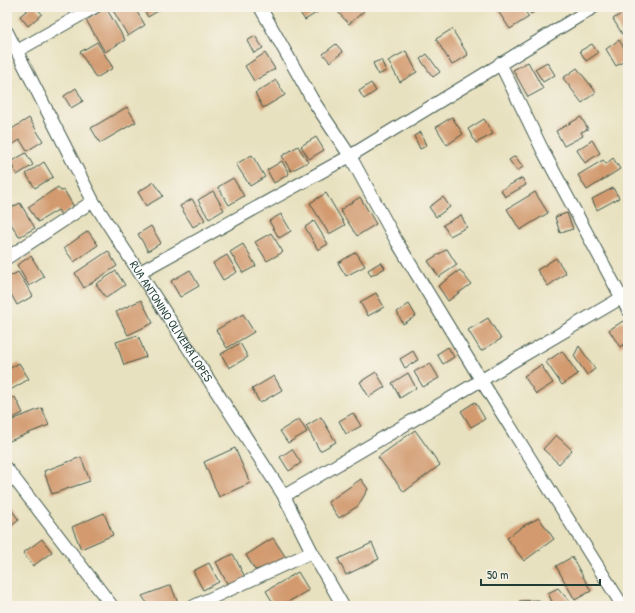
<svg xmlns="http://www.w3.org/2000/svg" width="635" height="613" font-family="'Patrick Hand',sans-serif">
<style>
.building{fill:#d29a6e}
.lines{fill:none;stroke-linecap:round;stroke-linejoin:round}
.minor-casing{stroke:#3d5649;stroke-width:14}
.minor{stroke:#fff;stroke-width:12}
.labels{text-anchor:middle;stroke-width:3;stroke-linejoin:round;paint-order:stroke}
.street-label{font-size:12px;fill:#1f3d34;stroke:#f7f3e8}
</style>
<rect width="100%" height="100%" fill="#f7f3e8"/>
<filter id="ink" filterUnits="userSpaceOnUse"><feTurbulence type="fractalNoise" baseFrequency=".025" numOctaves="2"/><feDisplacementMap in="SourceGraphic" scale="8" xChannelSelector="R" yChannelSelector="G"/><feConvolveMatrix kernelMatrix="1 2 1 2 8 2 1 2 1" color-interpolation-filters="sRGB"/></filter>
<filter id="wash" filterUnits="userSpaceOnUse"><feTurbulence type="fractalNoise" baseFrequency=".012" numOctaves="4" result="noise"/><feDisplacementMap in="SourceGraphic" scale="16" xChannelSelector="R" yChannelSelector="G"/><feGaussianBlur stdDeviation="0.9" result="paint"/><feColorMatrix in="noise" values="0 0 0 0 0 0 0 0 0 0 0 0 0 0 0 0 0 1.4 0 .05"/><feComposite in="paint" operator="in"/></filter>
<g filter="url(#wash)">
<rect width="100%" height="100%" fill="#e8e1bf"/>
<g id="blocks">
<g class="building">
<path d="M31 7H36L42 14 28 26 20 16Z"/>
<path d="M111 7H134L145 25 128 36Z"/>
<path d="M142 7H162L163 8 148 17Z"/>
<path d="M296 7H319L321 10 305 20Z"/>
<path d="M340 7H360L364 11 349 24 336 10Z"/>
<path d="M498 7H522L529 17 510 29 496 8Z"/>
<path d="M527 7H542L531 14Z"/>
<path d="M106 8 125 40 105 52 86 20Z"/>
<path d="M628 10V35L624 37 613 19Z"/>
<path d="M452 29 468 55 452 65 436 39Z"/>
<path d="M255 36 263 48 254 53 247 41Z"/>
<path d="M619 40 628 54V59L616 66 606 49Z"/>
<path d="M97 42 113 68 96 78 80 52Z"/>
<path d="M336 44 343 52 330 62 323 54Z"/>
<path d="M592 44 598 53 586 61 580 51Z"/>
<path d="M406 51 417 72 400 82 388 61Z"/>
<path d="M265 53 275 69 254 81 245 66Z"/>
<path d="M427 54 440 72 433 77 420 59Z"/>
<path d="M381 60 386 71 378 75 373 63Z"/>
<path d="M528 62 543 89 528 97 513 70Z"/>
<path d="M547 62 555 75 543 82 535 69Z"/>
<path d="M577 68 596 92 582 103 563 78Z"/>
<path d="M276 80 285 95 263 108 255 93Z"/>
<path d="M371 83 376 91 364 99 359 91Z"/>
<path d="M76 88 83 101 71 108 64 96Z"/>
<path d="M127 107 136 122 100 143 91 128Z"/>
<path d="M452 117 463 134 447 145 436 127Z"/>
<path d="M581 117 588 129 581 132 583 136 564 146 556 131Z"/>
<path d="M29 118 43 141 27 151 20 140 7 148V132Z"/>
<path d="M484 119 493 134 476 143 468 129Z"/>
<path d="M421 132 426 146 420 149 414 136Z"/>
<path d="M316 137 324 150 309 159 301 146Z"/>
<path d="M592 140 600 153 585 163 577 150Z"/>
<path d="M298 146 308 162 291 171 282 156Z"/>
<path d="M26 153 33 165 17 175 10 162Z"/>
<path d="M252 155 265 177 250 186 236 164Z"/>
<path d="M515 156 523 167 517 171 509 160Z"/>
<path d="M613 158 620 169 587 190 578 175 603 160 606 164Z"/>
<path d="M282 161 289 174 274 183 267 170Z"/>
<path d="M44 162 53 177 35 188 26 174Z"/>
<path d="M233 178 244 196 229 205 218 187Z"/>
<path d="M522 178 526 185 505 197 501 190Z"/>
<path d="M154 182 163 196 146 206 138 192Z"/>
<path d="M58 187 61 191 64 190 74 207 61 215 58 210 38 222 28 207Z"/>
<path d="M613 188 619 198 597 210 592 199Z"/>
<path d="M213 191 224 210 209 219 198 200Z"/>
<path d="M535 192 548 213 520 230 507 209Z"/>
<path d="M326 193 345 225 329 234 310 203Z"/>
<path d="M360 197 376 224 357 236 340 210Z"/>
<path d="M443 197 450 207 436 217 429 207Z"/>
<path d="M192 199 205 220 193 227 180 206Z"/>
<path d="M20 203 35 228 19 237 7 217V210Z"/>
<path d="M567 213 573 229 560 233 555 217Z"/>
<path d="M281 214 291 231 279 238 269 221Z"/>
<path d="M461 215 467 227 450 236 443 225Z"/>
<path d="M314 221 328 244 318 250 305 227Z"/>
<path d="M151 226 161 243 148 251 138 234Z"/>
<path d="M88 231 98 245 74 262 64 248Z"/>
<path d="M271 233 283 252 267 261 255 242Z"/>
<path d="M243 244 256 266 243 273 230 252Z"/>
<path d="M447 249 457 265 439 277 428 261Z"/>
<path d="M108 251 117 266 84 288 75 273Z"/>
<path d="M356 252 365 266 346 276 338 263Z"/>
<path d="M227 255 237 272 223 280 213 263Z"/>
<path d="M31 256 44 277 29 286 17 265Z"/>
<path d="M556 258 566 273 548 286 537 270Z"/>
<path d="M381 262 385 268 371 276 368 270Z"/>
<path d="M190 270 199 286 180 297 171 281Z"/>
<path d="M460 270 471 284 448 301 438 286Z"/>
<path d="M116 271 125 285 106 298 96 284Z"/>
<path d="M18 272 33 296 17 305 7 287V278Z"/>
<path d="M376 293 384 307 368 316 360 302Z"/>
<path d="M141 300 153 323 128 335 116 312Z"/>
<path d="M409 304 416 316 403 324 397 312Z"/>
<path d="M243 314 254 332 227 348 216 330Z"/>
<path d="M488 318 501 339 481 351 468 330Z"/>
<path d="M623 321 628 329V342L620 347 609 330Z"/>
<path d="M138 335 146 357 124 365 116 342Z"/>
<path d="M240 343 248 357 229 368 221 354Z"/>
<path d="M579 346 595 369 587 375 574 356Z"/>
<path d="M448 347 454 357 443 364 437 354Z"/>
<path d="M413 351 418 360 405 368 400 359Z"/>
<path d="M562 351 578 374 562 385 546 362Z"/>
<path d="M19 363 29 379 7 392V370Z"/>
<path d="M430 363 439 378 423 387 414 372Z"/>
<path d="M541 365 553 383 536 394 524 376Z"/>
<path d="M376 372 385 387 369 397 360 382Z"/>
<path d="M408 373 416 388 400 398 392 383Z"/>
<path d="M274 376 282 390 260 403 252 389Z"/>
<path d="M15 397 23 413 7 421V400Z"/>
<path d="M475 402 485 419 471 427 461 411Z"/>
<path d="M42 408 49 425 7 442V422Z"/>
<path d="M353 413 361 426 346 434 339 421Z"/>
<path d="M321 417 336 442 320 451 306 426Z"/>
<path d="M299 419 307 432 288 443 280 431Z"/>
<path d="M415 430 440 465 404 492 378 457Z"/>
<path d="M556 435 572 450 559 464 543 449Z"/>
<path d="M235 448 250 483 219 497 204 462Z"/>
<path d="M292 449 301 463 289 471 280 457Z"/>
<path d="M81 457 90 481 52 494 44 471Z"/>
<path d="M361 479 368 489 358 506 339 518 328 502Z"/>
<path d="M10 508 19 520 7 529V511Z"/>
<path d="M104 513 113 535 81 549 72 527Z"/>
<path d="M539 518 554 539 524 561 507 538 523 526Z"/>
<path d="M273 538 289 562 255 570 246 555Z"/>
<path d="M42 539 52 552 33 566 23 553Z"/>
<path d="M372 543 379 559 346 575 338 559Z"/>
<path d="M233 554 247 581 230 589 216 562Z"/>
<path d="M572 557 591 591 575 600 556 566Z"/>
<path d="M209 563 219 582 203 590 193 571Z"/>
<path d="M298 572 309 590 281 606H275L266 591Z"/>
<path d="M171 585 179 606H149L142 596Z"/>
<path d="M558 588 570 602 566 606H554L548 593Z"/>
<path d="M539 600 543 606H522L519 601Z"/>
</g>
</g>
</g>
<g filter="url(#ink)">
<use href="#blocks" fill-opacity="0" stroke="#3d5649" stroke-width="1"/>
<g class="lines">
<g class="minor-casing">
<g id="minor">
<path d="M260 7 312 99 350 156 397 242 481 380 622 605"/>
<path id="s1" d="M7 32 93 201 284 496 312 552 343 606"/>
<path d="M17 51 95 7"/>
<path d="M500 63 544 153 628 310"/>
<path d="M7 258 93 201"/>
<path d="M140 272 350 156 594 7"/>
<path d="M7 469 112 606"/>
<path d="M284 496 628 294"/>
<path d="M194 606 312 552"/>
</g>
</g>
<use href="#minor" class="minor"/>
</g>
</g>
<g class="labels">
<g class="street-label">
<text dy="4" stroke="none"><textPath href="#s1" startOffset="333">RUA ANTONINO OLIVEIRA LOPES</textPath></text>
</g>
</g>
<rect width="635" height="613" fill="none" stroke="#f7f3e8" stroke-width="24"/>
<path d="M481 579v6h119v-6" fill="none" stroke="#1f3d34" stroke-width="2"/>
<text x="487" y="579" font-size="12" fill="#1f3d34" stroke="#f7f3e8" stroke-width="3" paint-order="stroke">50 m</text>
</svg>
